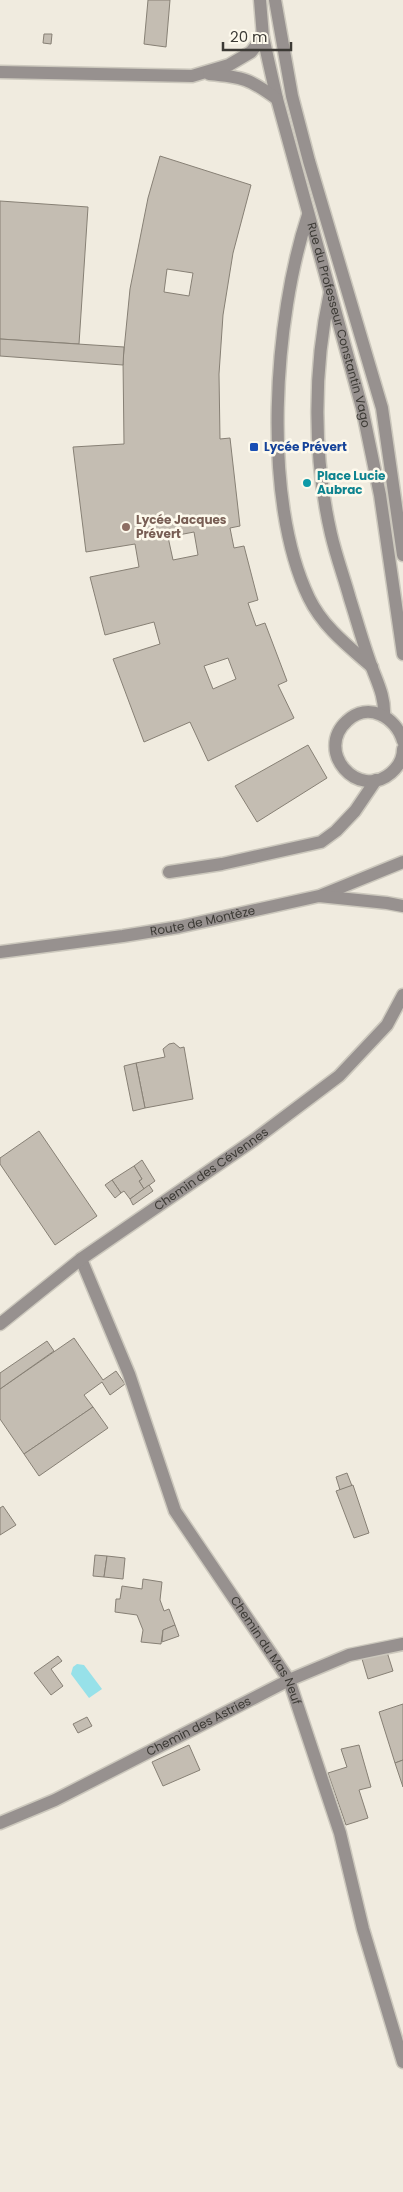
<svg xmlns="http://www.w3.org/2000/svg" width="403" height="2192" font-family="Poppins,sans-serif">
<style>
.water{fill:#97e1e9}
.building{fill:#c4bdb2;stroke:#878075;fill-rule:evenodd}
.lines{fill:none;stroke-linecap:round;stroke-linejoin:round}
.minor-casing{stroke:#ccc8bd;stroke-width:15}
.minor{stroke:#97918f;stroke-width:12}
.transit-dot{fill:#1a4fb4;stroke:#fdf9ec;stroke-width:2}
.culture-dot{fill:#0f9aa8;stroke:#fdf9ec;stroke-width:2}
.education-dot{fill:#8d6e63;stroke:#fdf9ec;stroke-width:2}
.labels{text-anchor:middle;stroke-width:5;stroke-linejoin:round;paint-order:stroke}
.street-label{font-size:12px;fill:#3c3a35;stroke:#fdf9ec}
.transit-label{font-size:12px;font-weight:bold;fill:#164399;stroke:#fdf9ec;text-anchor:start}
.culture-label{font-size:12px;font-weight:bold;fill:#0d838f;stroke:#fdf9ec;text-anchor:start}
.education-label{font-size:12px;font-weight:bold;fill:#785e54;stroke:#fdf9ec;text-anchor:start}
</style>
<rect width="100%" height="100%" fill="#f0ebdf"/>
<path class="water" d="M77 1664 84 1665 102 1689 89 1698 71 1674 73 1667Z"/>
<g class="building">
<path d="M148 0H170L166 47 144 44Z"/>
<path d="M44 34H52L51 44 43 43Z"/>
<path d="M160 156 251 185 233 253 223 315 219 374 220 439 230 438 240 526 230 528 234 548 244 546 258 600 248 603 256 626 265 623 287 681 278 685 294 718 208 761 190 722 144 742 113 659 160 644 154 622 105 635 90 577 139 567 135 544 86 552 73 447 124 444 123 360 130 289 148 198ZM167 269 193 273 189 296 164 292ZM194 532 198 555 173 560 168 537ZM228 658 236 679 213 689 204 666Z"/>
<path d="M0 201 88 207 79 344 0 339Z"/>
<path d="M0 339 124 347 123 365 0 356Z"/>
<path d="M308 745 327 778 257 822 235 786Z"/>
<path d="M174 1043 180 1048 184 1047 193 1099 145 1108 136 1063 165 1057 163 1049 169 1044Z"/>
<path d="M136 1063 145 1108 133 1111 124 1066Z"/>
<path d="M39 1131 97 1216 55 1245 0 1164V1158Z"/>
<path d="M142 1160 155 1181 144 1189 139 1181 142 1179 134 1166Z"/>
<path d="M134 1166 142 1179 139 1181 144 1189 130 1199 124 1191 121 1193 112 1180Z"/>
<path d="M112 1180 121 1193 115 1198 105 1185Z"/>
<path d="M149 1185 153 1191 133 1205 130 1199Z"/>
<path d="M74 1338 103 1380 116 1371 125 1384 110 1395 102 1382 84 1395 93 1407 24 1454 0 1419V1389Z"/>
<path d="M47 1341 54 1351 0 1389V1373Z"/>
<path d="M93 1407 108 1428 39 1476 24 1454Z"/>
<path d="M347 1473 352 1486 340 1490 336 1477Z"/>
<path d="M353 1485 369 1533 354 1538 336 1491Z"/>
<path d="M3 1506 16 1525 0 1535V1508Z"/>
<path d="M95 1555 107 1556 104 1577 93 1576Z"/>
<path d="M107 1556 125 1558 123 1579 104 1577Z"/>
<path d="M143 1579 162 1582 160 1600 164 1611 169 1609 175 1625 163 1630 161 1644 141 1642 143 1630 137 1615 115 1612 116 1599H120L122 1586 142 1589Z"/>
<path d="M175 1625 179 1636 162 1642 163 1630Z"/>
<path d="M387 1652 393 1671 368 1679 362 1659Z"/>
<path d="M58 1656 62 1661 51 1669 63 1686 51 1695 34 1673Z"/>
<path d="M403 1704V1760L395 1763 379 1712Z"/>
<path d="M87 1717 92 1726 78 1733 73 1724Z"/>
<path d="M189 1745 200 1770 163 1786 152 1762Z"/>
<path d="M359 1745 371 1787 359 1790 368 1818 346 1825 328 1773 347 1767 341 1749Z"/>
<path d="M403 1760V1787L395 1763Z"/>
</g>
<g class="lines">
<g class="minor-casing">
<g id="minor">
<path id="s1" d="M260 0 263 37 277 99 362 408 380 495 403 654"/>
<path d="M275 0 292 96 309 161 382 408 403 555"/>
<path d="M0 72 192 76 229 65 251 52 263 37"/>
<path d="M209 74C243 77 250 79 277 99"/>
<path d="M308 215C274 317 261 499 309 598 323 627 348 646 372 667"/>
<path d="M330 292C313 370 313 456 331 534 336 556 344 577 350 599 357 621 363 643 371 665 377 682 385 696 384 715"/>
<path d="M403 741C396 717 368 701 347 721 314 751 358 801 391 773 398 767 403 758 403 749"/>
<path d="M169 872 222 864 321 842 336 831 355 811 376 780"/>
<path d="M322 895 403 862"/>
<path id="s2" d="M0 952 123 936 179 927 319 896 387 903 403 906"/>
<path id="s3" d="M81 1259 129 1374 175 1511 289 1680 340 1833 363 1929 403 2062"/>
<path id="s4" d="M0 1324 81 1259 254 1140 339 1076 387 1025 403 995"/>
<path id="s5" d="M0 1823 55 1800 289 1680 349 1655 403 1644"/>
</g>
</g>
<use href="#minor" class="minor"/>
</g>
<rect class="transit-dot" x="249" y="442" width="10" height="10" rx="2.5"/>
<circle class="culture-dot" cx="307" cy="483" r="5"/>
<circle class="education-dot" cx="126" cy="527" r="5"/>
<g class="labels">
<g class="street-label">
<text dy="4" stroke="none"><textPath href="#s1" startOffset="335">Rue du Professeur Constantin Vago</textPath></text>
<text dy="4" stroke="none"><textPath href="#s2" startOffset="205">Route de Montèze</textPath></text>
<text dy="4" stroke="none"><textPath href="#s4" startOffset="262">Chemin des Cévennes</textPath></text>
<text dy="4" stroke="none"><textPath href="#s3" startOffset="436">Chemin du Mas Neuf</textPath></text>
<text dy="4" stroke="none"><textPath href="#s5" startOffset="221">Chemin des Astries</textPath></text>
</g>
<g class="transit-label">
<text x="264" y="451">Lycée Prévert</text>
</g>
<g class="culture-label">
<text x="317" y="480">Place Lucie<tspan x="317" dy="14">Aubrac</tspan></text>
</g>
<g class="education-label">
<text x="136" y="524">Lycée Jacques<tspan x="136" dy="14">Prévert</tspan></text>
</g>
</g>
<path d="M223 42v8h68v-8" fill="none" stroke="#3c3a35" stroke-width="2.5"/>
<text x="230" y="42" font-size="15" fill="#3c3a35" stroke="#fdf9ec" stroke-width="4" paint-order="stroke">20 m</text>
</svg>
